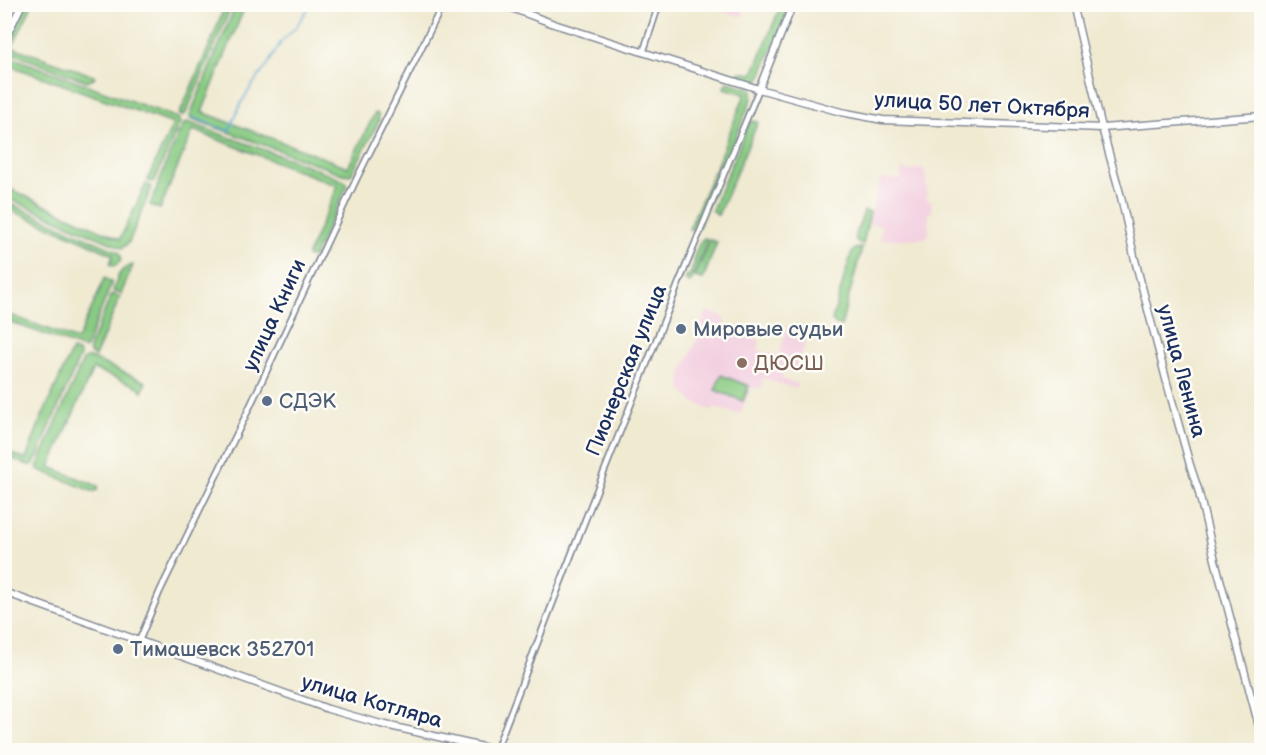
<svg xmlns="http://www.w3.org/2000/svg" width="1266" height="755" font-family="'Balsamiq Sans',sans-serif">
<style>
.built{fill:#f3cfe0}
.green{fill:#89cb83;stroke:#527d70;stroke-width:1.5}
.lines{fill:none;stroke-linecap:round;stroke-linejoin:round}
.stream{stroke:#5ca8d5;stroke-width:1.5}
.minor-casing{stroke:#868c98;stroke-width:8}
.major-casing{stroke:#868c98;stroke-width:9}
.minor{stroke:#fff;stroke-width:4.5}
.major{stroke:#fff;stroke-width:6}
.service-dot{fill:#5c6f8a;stroke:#fdfcf7;stroke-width:2}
.education-dot{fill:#8d6e63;stroke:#fdfcf7;stroke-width:2}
.labels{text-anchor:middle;stroke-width:5;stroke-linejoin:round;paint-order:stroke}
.street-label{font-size:21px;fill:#1b2f5e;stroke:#fdfcf7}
.service-label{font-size:21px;fill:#4e5e75;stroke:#fdfcf7;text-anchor:start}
.education-label{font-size:21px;fill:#785e54;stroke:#fdfcf7;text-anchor:start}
</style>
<rect width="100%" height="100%" fill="#fdfcf7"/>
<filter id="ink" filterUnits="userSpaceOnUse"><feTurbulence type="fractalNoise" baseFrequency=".0167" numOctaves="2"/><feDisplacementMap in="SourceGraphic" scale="12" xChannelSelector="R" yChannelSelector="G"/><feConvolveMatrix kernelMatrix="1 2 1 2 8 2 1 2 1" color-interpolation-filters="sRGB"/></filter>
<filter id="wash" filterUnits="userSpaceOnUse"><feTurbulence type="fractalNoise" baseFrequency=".008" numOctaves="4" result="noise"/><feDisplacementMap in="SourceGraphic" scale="24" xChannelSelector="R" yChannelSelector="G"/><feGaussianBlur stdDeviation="1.35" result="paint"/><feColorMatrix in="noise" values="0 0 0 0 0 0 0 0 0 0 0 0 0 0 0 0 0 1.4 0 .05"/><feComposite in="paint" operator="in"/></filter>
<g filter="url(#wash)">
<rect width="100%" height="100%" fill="#f0ead1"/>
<g class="built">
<path d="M716 5H745L742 17 715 9Z"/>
<path d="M923 167 926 175 927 200H931L932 212 928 213 929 234 925 238 880 240 882 226 868 223 881 178 900 180 902 169 909 171Z"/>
<path d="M706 311 723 316V319L726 321 723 327 760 341 758 350 778 356 788 326 809 333 794 373 785 370 782 379 798 384 796 389 763 378 761 388H751L740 414 714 408 712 411 692 401 682 390 681 382V375L700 332Z"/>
</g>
<g class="green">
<path d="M246 4 202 112 348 167 375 113 378 114 379 121 351 175 343 174 190 118V115L236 5Z"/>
<path d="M25 5H32L12 47 95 76 92 80 87 81 66 74 7 51 6 45Z"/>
<path d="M225 5H232L186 113 183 116 179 115 211 42Z"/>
<path d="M781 5H790L759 81 757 82 742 77 738 74 740 72 753 74Z"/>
<path d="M5 55 178 118 180 122 155 180 152 182 147 180 173 124 8 65 5 71Z"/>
<path d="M727 82 750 88 752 91V98L697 231 695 232 689 229 715 169 745 94 724 88 726 83Z"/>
<path d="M753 121 758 122 718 215 712 210 749 123Z"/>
<path d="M187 122 317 169 346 182 347 186 313 258 307 256 338 186 193 130 160 209 150 205 171 151 183 125Z"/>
<path d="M146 184 151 186V189L129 242 126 245 122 248 5 197V187L120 239Z"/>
<path d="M4 201 119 252 121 257 120 262 114 266 110 264 113 255 86 242 5 208Z"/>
<path d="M864 211 870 212 863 244 857 242 855 237Z"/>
<path d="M704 238 708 239 691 282 689 283 686 280 685 276 690 275 695 260 693 259 700 242Z"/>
<path d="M710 240 717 242 703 279 695 277Z"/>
<path d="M862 248 841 326 836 325 832 320 851 254 855 249Z"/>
<path d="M133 265 121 294 113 291C118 277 118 269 133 265Z"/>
<path d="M104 278 111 282V285L86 347 84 349 5 320V313L77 340 99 292Z"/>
<path d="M112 294 120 297 95 357 90 353 89 348Z"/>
<path d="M72 350 78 352 80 356 35 462 32 465H28L5 456V451L26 459 40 421Z"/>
<path d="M86 358H90L146 382 142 392 139 387 93 369 50 467 98 486 97 490 94 492 39 470 37 467 83 360Z"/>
<path d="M721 375 749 386 743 401 715 390Z"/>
</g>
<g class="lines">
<path class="stream" d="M192 117 229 131 241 103 253 84 267 66 281 42 296 27 311 4"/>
</g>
</g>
<g filter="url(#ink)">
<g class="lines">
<g class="minor-casing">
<g id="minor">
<path d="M643 53 659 4"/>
<path d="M139 641 160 591 245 417 356 180 443 4"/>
<path d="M496 750 574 548 678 285 759 89"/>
</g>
</g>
<g class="major-casing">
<g id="major">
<path d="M501 4 554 24 759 89 841 112 883 120 1102 128 1262 116"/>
<path d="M1073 4 1102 128 1121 197 1134 256 1167 383 1190 465 1198 489 1215 560 1261 734 1262 744"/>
<path d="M4 41 22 4"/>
<path d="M759 89 793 4"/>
<path d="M4 592 328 709 381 724 496 750"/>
</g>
</g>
<use href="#minor" class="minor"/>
<use href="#major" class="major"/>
</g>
</g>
<g class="service-dot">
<circle cx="681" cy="329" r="6"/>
<circle cx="267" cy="401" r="6"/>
<circle cx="118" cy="649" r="6"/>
</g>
<circle class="education-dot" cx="742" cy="363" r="6"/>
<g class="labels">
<g class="street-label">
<text transform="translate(982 105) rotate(3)" y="7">улица 50 лет Октября</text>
<text transform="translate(274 315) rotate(-65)" y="7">улица Книги</text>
<text transform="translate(626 370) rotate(-68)" y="7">Пионерская улица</text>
<text transform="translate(1182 371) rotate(75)" y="7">улица Ленина</text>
<text transform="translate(372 701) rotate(16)" y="7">улица Котляра</text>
</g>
<g class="service-label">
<text x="693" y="336">Мировые судьи</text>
<text x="279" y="408">СДЭК</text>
<text x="130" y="656">Тимашевск 352701</text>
</g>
<g class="education-label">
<text x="754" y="370">ДЮСШ</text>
</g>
</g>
<rect width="1266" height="755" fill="none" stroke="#fdfcf7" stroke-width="24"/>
</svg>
